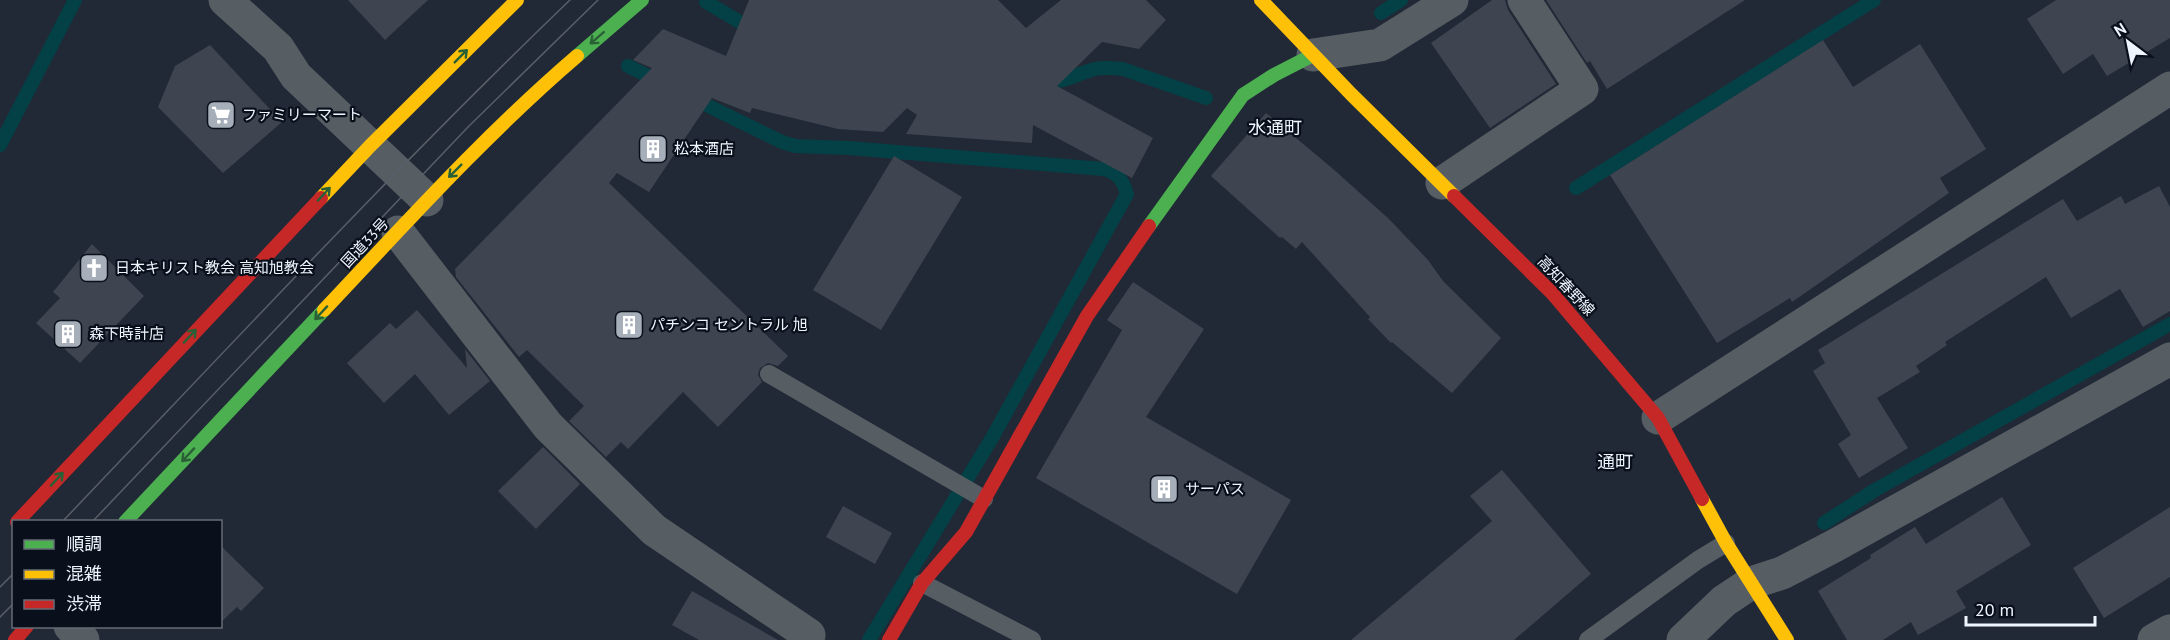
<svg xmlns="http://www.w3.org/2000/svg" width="2170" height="640" font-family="'PT Sans','Noto Sans JP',sans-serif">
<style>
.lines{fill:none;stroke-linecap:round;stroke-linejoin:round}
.stream{stroke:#034146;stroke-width:14}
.building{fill:#3e4551}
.lane{stroke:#565e64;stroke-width:18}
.street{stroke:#565e64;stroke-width:33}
.fast{stroke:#4caf50;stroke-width:14}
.slow{stroke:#ffc107;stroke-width:14}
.jam{stroke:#c62828;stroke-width:14}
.tram{stroke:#585f69;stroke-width:1.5}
.oneway{stroke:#2a6036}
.labels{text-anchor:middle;stroke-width:4.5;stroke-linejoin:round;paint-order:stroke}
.poi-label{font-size:15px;fill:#eef5ff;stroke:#09101b;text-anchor:start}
.street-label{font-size:15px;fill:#eef5ff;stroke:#09101b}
.quarter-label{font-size:18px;fill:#eef5ff;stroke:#09101b}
</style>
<rect width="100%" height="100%" fill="#212936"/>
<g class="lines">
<g class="stream">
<path d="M706 2 755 31"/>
<path d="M1381 13 1401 0"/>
<path d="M628 66 662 83"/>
<path d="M1044 82C1064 83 1076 74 1095 69 1104 67 1113 68 1123 69L1206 98"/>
<path d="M692 98 782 142 795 146 849 148 1103 169C1117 172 1123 180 1127 194L992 438 869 640"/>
<path d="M0 145 75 0"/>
<path d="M1576 188 1874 0"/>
<path d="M1824 523 1875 490 2170 324"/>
</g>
</g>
<g class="building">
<path d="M348 0H428L385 40Z"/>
<path d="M749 0H998L1026 28 1061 0H1146L1166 20 1139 49 1102 42 1057 86 1153 138 1132 178 1033 125 1032 143 906 134 917 115 907 108 883 132 838 129 752 108 750 113 712 98 649 192 617 173 609 183 788 356 778 366 768 363 760 368 758 375 762 382 718 427 683 392 628 449 621 442 606 457 569 421 584 406 527 350 519 357 456 277 455 269 652 68 633 60 663 29 726 56Z"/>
<path d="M1492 0H1505L1508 10 1556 84 1490 128 1431 43Z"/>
<path d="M1546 0H1745L1607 89 1590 61 1587 63Z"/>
<path d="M2056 0H2170V38L2107 76 2093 54 2063 74 2027 19Z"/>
<path d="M1823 40 1853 87 1920 44 1986 149 1940 178 1949 193 1792 302 1790 298 1717 343 1610 175Z"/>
<path d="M210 45 282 122 223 173 158 107 175 66Z"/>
<path d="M1266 113 1332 168 1389 219 1428 260 1443 281 1501 338 1452 393 1392 342 1391 343 1368 319 1370 317 1302 242 1296 249 1282 237 1280 238 1211 176Z"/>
<path d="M894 156 962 197 881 330 813 290Z"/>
<path d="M2159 186 2170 207V311L2143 327 2120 289 2071 318 2046 277 1945 342 1947 345 1916 366 1920 372 1877 398 1908 448 1859 478 1838 444 1851 435 1813 371 1825 363 1818 350 2063 199 2077 221 2121 196 2125 204Z"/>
<path d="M92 244 144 296 80 363 36 323 60 298 53 292Z"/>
<path d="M1133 282 1204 329 1146 417 1291 500 1237 594 1036 478 1122 330 1107 320Z"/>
<path d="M417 310 467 368 465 349 490 381 449 415 415 374 384 403 347 363 390 323 396 329Z"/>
<path d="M543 447 580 484 536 529 498 491Z"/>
<path d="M1502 470 1591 574 1514 640H1351L1492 521 1470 496Z"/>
<path d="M2002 497 2031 545 1956 591 1966 608 1918 635 1911 622 1883 640H1847L1818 591 1871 558 1870 555 1915 527 1926 544Z"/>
<path d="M843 506 892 533 875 564 826 537Z"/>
<path d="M2170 507V577L2104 618 2073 568Z"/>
<path d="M220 545 264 588 241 611 237 607 220 623Z"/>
<path d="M692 591 778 640H699L672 625Z"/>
</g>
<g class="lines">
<g class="lane">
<path d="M769 374 984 499"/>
<path d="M922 583 1032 640"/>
<path d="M1588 640 1698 560 1726 543"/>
</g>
<g class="street">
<path d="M225 0 278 48 296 76 427 200"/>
<path d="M1313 55 1380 45 1452 0"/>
<path d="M1442 183 1582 89 1524 0"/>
<path d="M398 232 548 426 654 530 809 635"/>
<path d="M1658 418 2170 88"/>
<path d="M70 626 83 640"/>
<path d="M1683 640 1724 601 1751 583 1782 573 1834 546 2170 359"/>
<path d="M2154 640 2170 631"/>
</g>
<g class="fast">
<path d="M577 56 642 0"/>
<path d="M1149 226 1243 95 1274 75 1313 55"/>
<path d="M125 522 324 310"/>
</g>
<g class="slow">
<path d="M1261 0 1351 94 1454 196"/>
<path d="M321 198 370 146 517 0"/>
<path d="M324 310C406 223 486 134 577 56"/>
<path d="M1702 499 1726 543 1787 640"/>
</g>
<g class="jam">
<path d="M1454 196 1552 293 1658 418 1702 499"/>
<path d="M17 522 321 198"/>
<path d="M15 640 27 626"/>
<path d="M889 640 922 583 966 532 1087 316 1149 226"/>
</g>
<g class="tram">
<path d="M62 522C230 346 395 168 570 0"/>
<path d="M92 522 469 126 598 0"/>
<path d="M0 587 14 573"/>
<path d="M0 617 14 603"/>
</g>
</g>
<defs><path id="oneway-shaft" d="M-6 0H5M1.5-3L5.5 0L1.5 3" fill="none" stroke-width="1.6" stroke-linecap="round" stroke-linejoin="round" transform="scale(1.5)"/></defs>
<g class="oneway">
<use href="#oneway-shaft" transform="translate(597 38) rotate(139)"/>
<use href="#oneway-shaft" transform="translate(461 56) rotate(-45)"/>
<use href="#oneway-shaft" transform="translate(455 171) rotate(135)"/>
<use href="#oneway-shaft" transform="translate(324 194) rotate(-47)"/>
<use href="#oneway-shaft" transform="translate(321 313) rotate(133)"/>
<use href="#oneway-shaft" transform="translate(190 336) rotate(-47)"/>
<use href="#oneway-shaft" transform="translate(188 455) rotate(133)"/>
<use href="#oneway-shaft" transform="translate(57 479) rotate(-47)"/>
</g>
<defs>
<g id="supermarket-square" transform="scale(1.5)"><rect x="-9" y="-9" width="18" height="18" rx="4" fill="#a6aeb9" stroke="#09101b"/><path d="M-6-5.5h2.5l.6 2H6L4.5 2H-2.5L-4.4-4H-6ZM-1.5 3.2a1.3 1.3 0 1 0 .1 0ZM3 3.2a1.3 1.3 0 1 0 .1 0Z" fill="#fff"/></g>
<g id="building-square" transform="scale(1.5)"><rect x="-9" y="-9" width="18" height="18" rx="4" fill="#a6aeb9" stroke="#09101b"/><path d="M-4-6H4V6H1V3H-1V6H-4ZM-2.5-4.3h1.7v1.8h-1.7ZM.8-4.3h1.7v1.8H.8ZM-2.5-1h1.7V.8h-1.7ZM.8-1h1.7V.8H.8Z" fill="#fff"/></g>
<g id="church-square" transform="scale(1.5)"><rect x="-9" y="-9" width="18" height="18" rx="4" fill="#a6aeb9" stroke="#09101b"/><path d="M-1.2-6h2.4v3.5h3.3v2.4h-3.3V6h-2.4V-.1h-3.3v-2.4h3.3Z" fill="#fff"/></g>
</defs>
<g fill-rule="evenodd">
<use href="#supermarket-square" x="221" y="115"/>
<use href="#building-square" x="653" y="149"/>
<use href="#church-square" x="94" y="268"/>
<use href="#building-square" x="629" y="325"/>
<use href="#building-square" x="68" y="334"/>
<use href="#building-square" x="1164" y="489"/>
</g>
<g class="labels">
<g class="poi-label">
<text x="242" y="120">ファミリーマート</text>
<text x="674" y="154">松本酒店</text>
<text x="115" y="273">日本キリスト教会 高知旭教会</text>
<text x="650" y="330">パチンコ セントラル 旭</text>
<text x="89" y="339">森下時計店</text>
<text x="1185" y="494">サーパス</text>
</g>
<g class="street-label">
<text transform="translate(365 243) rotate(-47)" y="5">国道33号</text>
<text transform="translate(1566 286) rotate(47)" y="5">高知春野線</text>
</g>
<g class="quarter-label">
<text x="1275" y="134">水通町</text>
<text x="1615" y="468">通町</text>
</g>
</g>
<rect x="12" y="520" width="210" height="108" fill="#09101b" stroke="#656c76" stroke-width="1.5"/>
<rect x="24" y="540" width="30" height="9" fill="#4caf50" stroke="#656c76" stroke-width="1.5"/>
<text x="66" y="550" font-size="18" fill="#eef5ff">順調</text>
<rect x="24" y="570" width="30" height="9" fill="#ffc107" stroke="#656c76" stroke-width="1.5"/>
<text x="66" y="580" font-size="18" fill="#eef5ff">混雑</text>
<rect x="24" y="600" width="30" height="9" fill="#c62828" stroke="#656c76" stroke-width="1.5"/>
<text x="66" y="610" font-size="18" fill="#eef5ff">渋滞</text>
<g transform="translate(2128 42) rotate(328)" stroke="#09101b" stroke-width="4.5" paint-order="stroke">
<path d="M0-4.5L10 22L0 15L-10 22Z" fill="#eef5ff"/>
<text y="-9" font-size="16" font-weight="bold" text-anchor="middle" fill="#eef5ff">N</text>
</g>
<path d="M1966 616v9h129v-9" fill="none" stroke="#eef5ff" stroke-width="3"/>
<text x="1975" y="616" font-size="18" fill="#eef5ff" stroke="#09101b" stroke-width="4.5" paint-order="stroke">20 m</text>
</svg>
